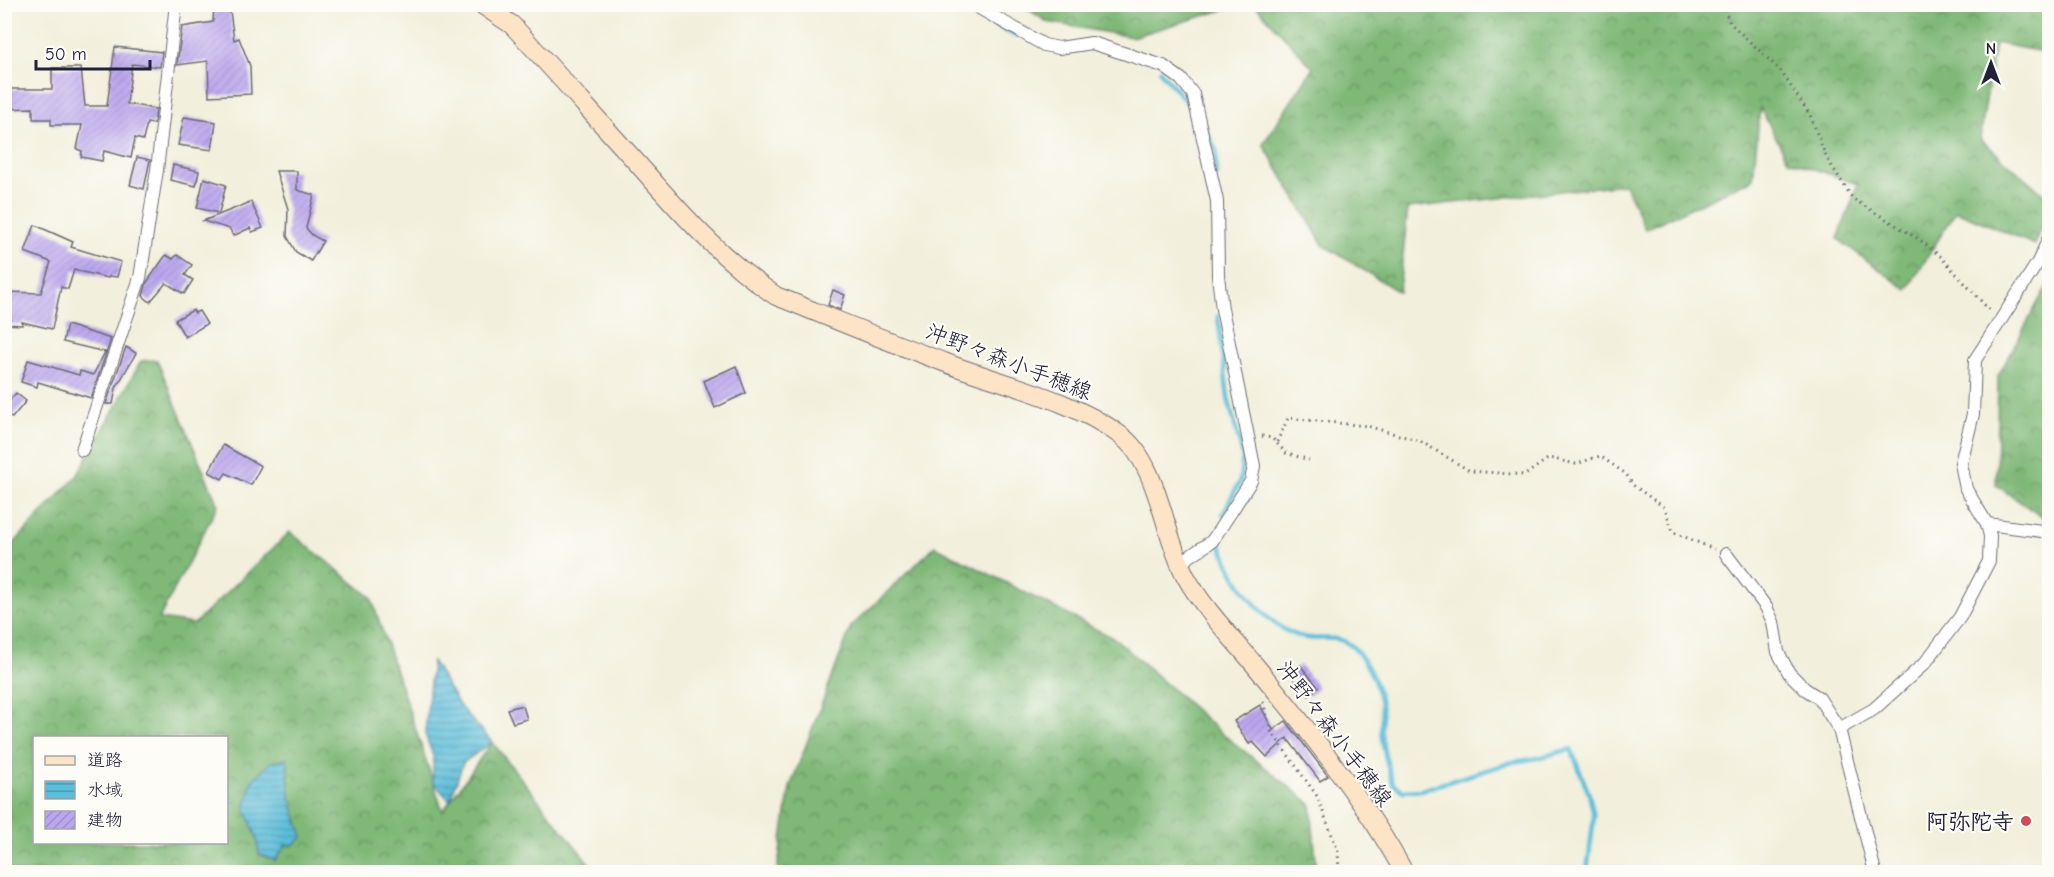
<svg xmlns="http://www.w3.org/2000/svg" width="2054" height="877" font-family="'Comic Neue','Klee One',sans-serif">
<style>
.forest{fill:url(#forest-crowns);stroke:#506d59;stroke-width:1.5;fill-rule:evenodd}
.water{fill:url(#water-rules);stroke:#3f708a;stroke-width:1.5}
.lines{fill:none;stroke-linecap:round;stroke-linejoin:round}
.stream{stroke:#5cbeda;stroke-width:4.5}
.building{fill:url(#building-hatch)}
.minor-casing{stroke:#6b6a73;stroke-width:14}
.secondary-casing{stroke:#6b6a73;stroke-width:20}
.path{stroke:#6b6a73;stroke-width:3;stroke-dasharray:1.5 4.5;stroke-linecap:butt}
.minor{stroke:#fff;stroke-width:12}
.secondary{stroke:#fee4c6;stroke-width:18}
.poi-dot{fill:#d1495b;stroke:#fdfcf7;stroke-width:2}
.labels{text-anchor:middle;stroke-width:4.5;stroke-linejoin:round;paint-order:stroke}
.street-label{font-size:22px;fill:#22223b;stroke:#fdfcf7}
.poi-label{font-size:22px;font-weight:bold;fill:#22223b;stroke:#fdfcf7;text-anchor:end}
</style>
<defs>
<pattern id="forest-crowns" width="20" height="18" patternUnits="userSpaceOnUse" patternTransform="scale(1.5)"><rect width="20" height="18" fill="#7fb877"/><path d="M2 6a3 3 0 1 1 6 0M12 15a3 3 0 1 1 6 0" fill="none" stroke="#689563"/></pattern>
<pattern id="water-rules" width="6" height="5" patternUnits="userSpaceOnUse" patternTransform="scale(1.5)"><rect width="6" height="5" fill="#5cbeda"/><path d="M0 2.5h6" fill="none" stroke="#4c9ab2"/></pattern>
<pattern id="building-hatch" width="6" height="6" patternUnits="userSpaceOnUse" patternTransform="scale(1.5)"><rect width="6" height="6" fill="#bba7ee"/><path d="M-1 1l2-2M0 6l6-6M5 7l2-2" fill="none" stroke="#a08fcd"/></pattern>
</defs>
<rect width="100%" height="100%" fill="#fdfcf7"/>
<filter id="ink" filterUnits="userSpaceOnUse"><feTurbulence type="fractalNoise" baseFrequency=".0167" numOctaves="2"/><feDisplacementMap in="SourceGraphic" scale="12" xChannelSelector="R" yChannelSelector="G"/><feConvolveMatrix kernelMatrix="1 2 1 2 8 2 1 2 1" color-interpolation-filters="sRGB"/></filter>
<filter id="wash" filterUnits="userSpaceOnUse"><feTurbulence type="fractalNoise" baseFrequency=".008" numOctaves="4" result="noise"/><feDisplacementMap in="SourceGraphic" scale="24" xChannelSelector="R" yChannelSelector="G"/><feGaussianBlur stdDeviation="1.35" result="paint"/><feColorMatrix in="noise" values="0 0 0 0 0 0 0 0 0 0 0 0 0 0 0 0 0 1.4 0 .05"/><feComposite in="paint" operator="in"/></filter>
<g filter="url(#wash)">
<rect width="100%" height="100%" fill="#f2efdc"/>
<g class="forest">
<path d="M1022 5H1240L1132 37 1047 22Z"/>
<path d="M1255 5H2049V53L1995 43 1980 139 2049 199 2035 245 1956 211 1907 290 1838 239 1858 184 1788 160 1760 108 1753 179 1645 229 1625 184 1408 208 1399 292 1323 245 1263 144 1313 68Z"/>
<path d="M2049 282 2050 522H2049L1996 485 1998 376Z"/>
<path d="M157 360 218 505 159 619 194 624 290 532 371 597 443 811 492 742 596 872H5L4 554 77 476 141 361ZM34 738H226V842H34Z"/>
<path d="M935 546 1117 640 1219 731 1311 804 1317 872H777L790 787 851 627Z"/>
</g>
<g class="water">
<path d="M432 661 461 708 492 742 463 763 450 801 433 782V756L425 734Z"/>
<path d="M287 758 290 797 303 837 292 846 286 845 275 861 259 854 257 838 245 808 252 781 270 763Z"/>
</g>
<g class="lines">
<g class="stream">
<path d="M988 18 994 25 1016 36"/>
<path d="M1160 71 1193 110"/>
<path d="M1206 130 1216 150V176"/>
<path d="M1218 316 1228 398 1243 456 1240 481 1223 514"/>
<path d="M1218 534C1226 571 1263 628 1303 637 1322 642 1339 632 1355 649 1369 665 1380 690 1382 712 1382 721 1380 730 1382 739 1384 754 1389 770 1393 784L1403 791 1421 790 1513 762 1538 758 1571 749 1589 794 1594 816 1587 872"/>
</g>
</g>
<g id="blocks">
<g class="building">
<path d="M214 4H229L234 40 239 38 250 66 251 94 209 96 208 61 177 65 182 27 213 22Z"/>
<path d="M115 47 162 52 160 67 132 64 127 104 156 109 154 124 147 123 143 140 135 138 131 158 104 151 102 161 81 157 82 151 77 149 82 125H51V119H33V108L4 109V89H52V68H81L85 106H107Z"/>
<path d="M184 117 216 122 212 150 178 145Z"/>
<path d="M137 157 150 160 144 189 130 185Z"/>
<path d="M173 165 199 171 196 186 170 180Z"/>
<path d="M276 171H297V190L314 195 306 228 312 235 323 241 311 261 296 252 287 236 288 209Z"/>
<path d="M204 178 226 185 219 213 197 208Z"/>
<path d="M251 202 263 228 252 232 250 228 233 236 230 229 203 221Z"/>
<path d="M35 225 73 242 71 247 121 262 117 277 109 276 108 278 74 270 68 289 61 287 52 329 22 322V325L4 324V292L41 293 51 262 25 252Z"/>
<path d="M166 255 173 259 177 255 192 265 185 275 193 280 184 294 166 283 150 302 143 296 147 282Z"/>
<path d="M833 290 845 295 840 310 828 305Z"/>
<path d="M193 310 195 313 199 311 207 324 185 337 175 320Z"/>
<path d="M67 325 111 339 91 398 38 382 37 387 21 382 28 360 79 375 80 371 93 375 105 352 63 342Z"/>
<path d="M126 347 136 353 116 388 113 404H106Z"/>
<path d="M736 366 746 393 715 408 704 381Z"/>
<path d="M16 393 26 401 12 418 4 412V406Z"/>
<path d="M223 445 261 466 251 485 226 473 222 479 209 472Z"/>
<path d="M1300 665 1318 687 1309 696 1290 674Z"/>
<path d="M1260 705 1273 730 1286 721 1328 776 1320 781 1287 738 1267 757 1253 742 1249 744 1234 721Z"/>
<path d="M519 706H523L527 719 513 723 507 709Z"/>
</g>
</g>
</g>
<g filter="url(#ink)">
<use href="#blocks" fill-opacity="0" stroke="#6b6a73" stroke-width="1.5"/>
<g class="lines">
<g class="minor-casing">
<g id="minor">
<path d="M972 4 1044 45 1059 48 1092 43 1163 66 1181 79 1193 94 1217 201 1218 276 1222 309 1254 466 1251 481 1212 541 1180 563"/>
<path d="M82 450 140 278 157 170 176 4"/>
<path d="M1987 524 2050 532"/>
<path d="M1726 554 1766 607 1773 622 1778 652 1789 673 1805 689 1819 698 1839 729 1875 872"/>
<path d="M1839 729 1874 709 1925 663 1960 617 1989 561 1990 536 1987 524 1966 489 1961 463 1973 414 1975 360 2038 262 2050 236"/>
</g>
</g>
<g class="secondary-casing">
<path id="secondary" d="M481 4 512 25C555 71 596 118 638 164 680 212 722 260 776 296 836 320 896 345 957 367 1011 386 1074 401 1120 435 1159 463 1163 535 1186 577 1204 609 1229 634 1253 663 1307 728 1363 798 1404 872"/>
</g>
<g class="path">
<path d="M1722 4 1730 23 1780 70 1810 115 1826 157 1853 199 1920 240 1940 256 1991 312"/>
<path d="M1262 436 1272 438 1286 453 1309 460"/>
<path d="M1277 442 1288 418 1367 426 1420 441 1470 471 1525 475 1549 458 1576 464 1600 456 1626 474 1633 485 1665 508 1673 532 1714 549"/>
<path d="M1263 702 1271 731 1317 796 1338 851 1339 872"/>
</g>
<use href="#minor" class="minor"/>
<use href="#secondary" class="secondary"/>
</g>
</g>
<circle class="poi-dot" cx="2026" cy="821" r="6"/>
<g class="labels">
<g class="street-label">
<text transform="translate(1009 361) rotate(21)" y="8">沖野々森小手穂線</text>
<text transform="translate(1335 733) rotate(53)" y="8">沖野々森小手穂線</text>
</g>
<g class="poi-label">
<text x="2014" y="829">阿弥陀寺</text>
</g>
</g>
<rect width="2054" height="877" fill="none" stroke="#fdfcf7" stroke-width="24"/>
<rect x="33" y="736" width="195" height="108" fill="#fdfcf7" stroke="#a5a5ac" stroke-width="1.5"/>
<rect x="45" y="756" width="30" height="9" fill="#fee4c6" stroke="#a5a5ac" stroke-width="1.5"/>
<text x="87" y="766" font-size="18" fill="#22223b">道路</text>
<rect x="45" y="781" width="30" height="18" fill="url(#water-rules)" stroke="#a5a5ac" stroke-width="1.5"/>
<text x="87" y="796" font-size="18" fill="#22223b">水域</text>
<rect x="45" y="811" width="30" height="18" fill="url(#building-hatch)" stroke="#a5a5ac" stroke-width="1.5"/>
<text x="87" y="826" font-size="18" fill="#22223b">建物</text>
<g transform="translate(1991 63)" stroke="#fdfcf7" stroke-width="4.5" paint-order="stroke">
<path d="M0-4.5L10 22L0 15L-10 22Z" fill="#22223b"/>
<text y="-9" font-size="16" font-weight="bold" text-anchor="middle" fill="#22223b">N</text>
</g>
<path d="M36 60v9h114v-9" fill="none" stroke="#22223b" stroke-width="3"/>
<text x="45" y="60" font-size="18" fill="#22223b" stroke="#fdfcf7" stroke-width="4.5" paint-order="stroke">50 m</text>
</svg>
